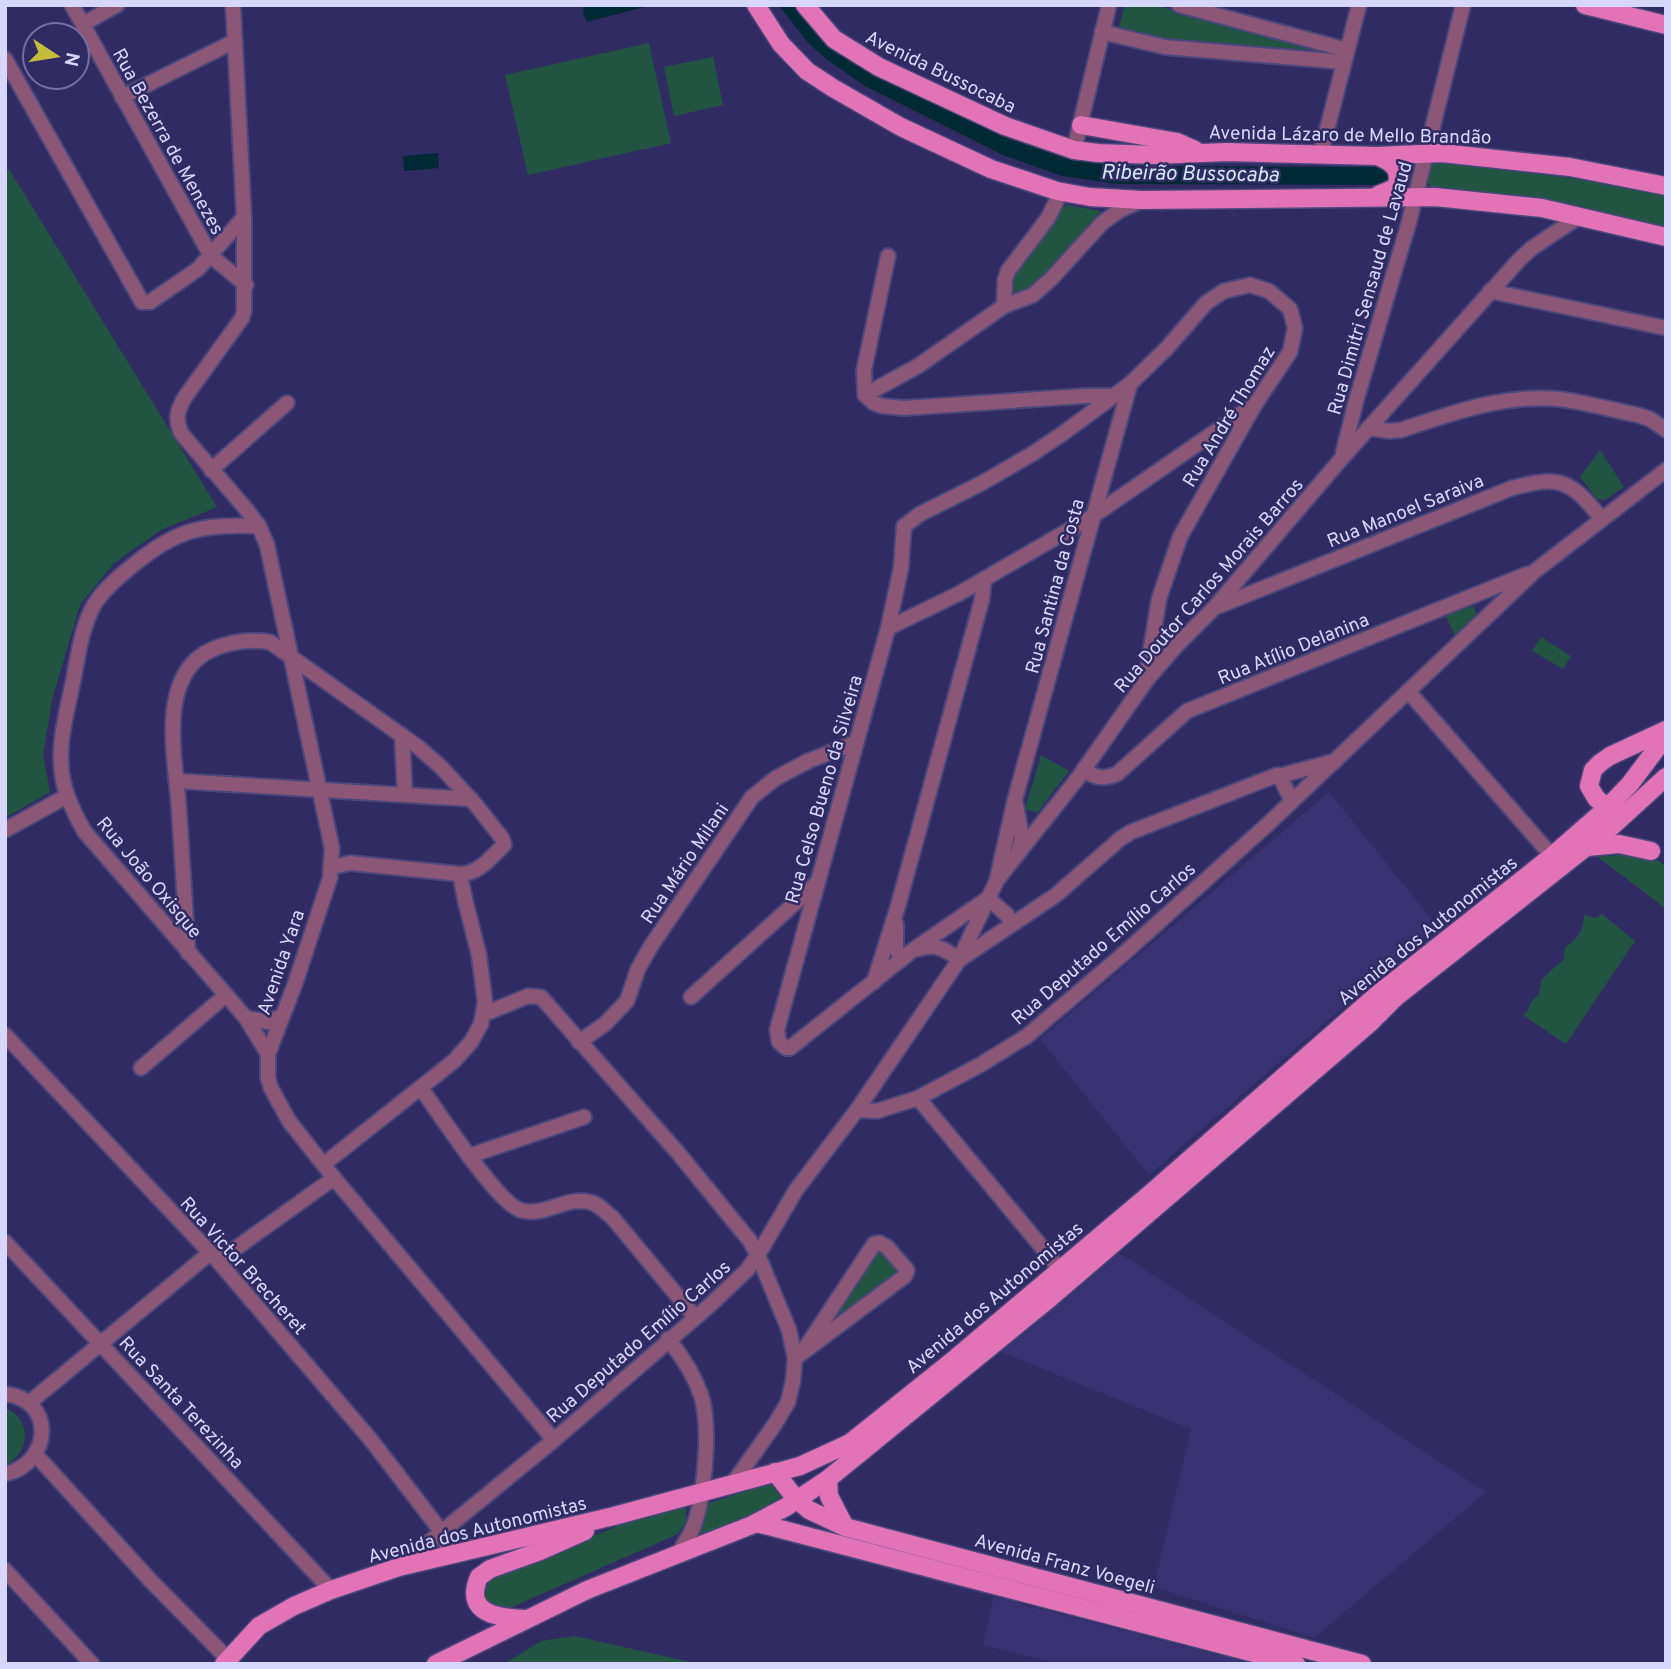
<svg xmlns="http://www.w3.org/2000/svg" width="1671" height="1669" font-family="Overpass,sans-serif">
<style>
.built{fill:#393272}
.green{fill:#215541}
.water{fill:#002936}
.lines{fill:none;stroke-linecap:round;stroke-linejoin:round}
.river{stroke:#002936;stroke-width:18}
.minor-casing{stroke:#4b477c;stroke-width:18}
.major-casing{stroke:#4b477c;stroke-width:21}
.minor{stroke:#8c5776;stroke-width:14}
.major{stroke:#e173b6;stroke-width:18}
.labels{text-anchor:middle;stroke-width:5;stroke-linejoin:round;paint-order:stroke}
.street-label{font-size:19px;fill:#d6d7fa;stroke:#312b64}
.water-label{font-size:21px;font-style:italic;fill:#d0eaf4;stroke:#312b64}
</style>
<rect width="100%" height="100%" fill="#312b64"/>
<g class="built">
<path d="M1329 792 1437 926 1149 1175 1040 1039Z"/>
<path d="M1119 1253 1486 1492 1314 1638 1154 1587 1191 1429 1001 1352Z"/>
<path d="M994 1597 1152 1638 1254 1664H1059L983 1645Z"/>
</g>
<g class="green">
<path d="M1125 5H1154L1306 46 1307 49 1305 53 1165 43 1118 30Z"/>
<path d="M649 43 671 143 528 175 505 75Z"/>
<path d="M713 57 723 105 674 116 664 67Z"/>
<path d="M1436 162 1587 180 1666 196V228L1543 202 1433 190 1426 179 1427 169Z"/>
<path d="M9 169 217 507 161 530 114 563 80 605 52 700 43 754 50 792 5 818V171Z"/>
<path d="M1066 205 1101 211 1032 291 1012 300C1000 268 1047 227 1066 205Z"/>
<path d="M1600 450 1624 487 1605 500 1597 499 1580 477Z"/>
<path d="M1473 606 1478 617 1456 637 1445 615Z"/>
<path d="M1541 637 1571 656 1563 669 1532 651Z"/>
<path d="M1041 755 1069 771 1037 813 1025 809Z"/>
<path d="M1646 852 1666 866V909L1598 857Z"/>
<path d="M1602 914 1635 941 1566 1044 1523 1015 1528 1011 1530 1003 1539 994 1542 979 1564 959 1565 948C1578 937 1583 933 1584 915L1596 918Z"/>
<path d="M878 1247 900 1272 825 1324Z"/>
<path d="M5 1408C32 1419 31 1453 5 1465Z"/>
<path d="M778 1481 781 1500 697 1541 709 1503Z"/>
<path d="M676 1502 686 1509V1521L678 1534 503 1611 486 1603 484 1592 491 1578Z"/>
<path d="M575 1636 690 1662 694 1664H504L541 1641Z"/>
</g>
<g class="water">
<path d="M584 5H652L587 22 583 13Z"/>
<path d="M438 153 439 168 404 171 403 156Z"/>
</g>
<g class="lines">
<path class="river" d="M790 5 815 37 832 52 871 79 1007 147 1064 167 1118 175 1387 176"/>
<g class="minor-casing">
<g id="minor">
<path d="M72 5 211 256 246 285"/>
<path d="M233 5 244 217V311L242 318 185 397C177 411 175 418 181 433L246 509 259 526 267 545 332 848 330 878 295 984 268 1054V1078L271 1088 289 1121 334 1178 554 1440"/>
<path d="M1179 5 1347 50"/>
<path d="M83 24 117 5"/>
<path d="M1102 32 1165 47 1344 62"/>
<path d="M5 59 142 302H150L198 269 244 217"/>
<path d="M122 97 235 41"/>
<path d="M1074 150 1109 5"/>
<path d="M1321 153 1359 5"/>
<path d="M888 256 864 370 865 395 874 403 882 406 904 408 1084 396H1111"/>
<path d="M1490 291 1666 328"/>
<path d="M1004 306 1005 280 1008 271 1048 218 1061 192"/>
<path d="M865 395 918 366 1004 306 1033 295 1052 278 1102 223 1120 210 1140 201"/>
<path d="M1368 428 1389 431 1401 430C1452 413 1504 394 1558 399 1585 402 1612 410 1638 415L1650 419 1666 430"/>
<path d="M1343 453 1356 401 1409 222 1463 5"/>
<path d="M211 470 287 403"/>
<path d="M259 526C201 524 176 529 131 567 117 578 103 590 94 605 81 628 78 657 73 682 65 720 53 759 68 797 72 809 78 820 84 831L246 1018 268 1054"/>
<path d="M1219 606 1512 488C1561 475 1570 480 1602 519"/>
<path d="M888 628 960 593 1093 516 1248 409"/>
<path d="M1408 691 1552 856"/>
<path d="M402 735 405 795"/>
<path d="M1084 769C1095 779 1104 779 1117 774L1187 711 1527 574"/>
<path d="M1279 776 1335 761"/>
<path d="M177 781 471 799"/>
<path d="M1016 804 1022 838 1018 852"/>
<path d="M5 830 67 796"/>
<path d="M997 879 1015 799 1130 384"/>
<path d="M988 898 1007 915 1012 924"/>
<path d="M987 899 913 950 790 1048H786L779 1042 777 1030 888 628 901 568 904 526 920 514 982 483 1032 454 1062 434 1130 384 1167 348 1206 303 1224 291 1250 285 1269 291 1290 309 1295 328 1290 352 1254 406 1180 537 1159 599 1146 678"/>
<path d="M896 924V949L902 959"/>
<path d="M918 949C935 943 946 949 959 960L1056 895 1120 839 1131 832 1277 775 1280 777 1292 801"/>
<path d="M188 953C185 905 182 857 179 809 176 761 155 674 213 649 232 641 250 639 270 642L418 747 441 767 475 804 502 838 504 845C491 857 479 874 460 874"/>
<path d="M874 982 898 906 982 599 984 580"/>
<path d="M691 997 816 884"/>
<path d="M484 1014 528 996 541 997 679 1154 750 1241 758 1255 789 1330 795 1358 793 1381 788 1402 775 1424 733 1483"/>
<path d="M246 1018 268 1022 282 1016"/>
<path d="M5 1035 218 1261 371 1440 441 1531 446 1544 459 1552"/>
<path d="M579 1042 605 1024 627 1001 638 969 651 946 752 797 776 778 808 761 855 743"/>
<path d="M141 1068 226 995"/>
<path d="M421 1088C438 1112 497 1202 520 1210 543 1218 566 1196 589 1202 598 1203 605 1212 612 1217L695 1317"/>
<path d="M918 1098 1060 1269"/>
<path d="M857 1110 877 1111 918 1098 980 1065 1027 1036 1121 956 1267 825 1535 571 1666 470"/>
<path d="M469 1156 584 1117"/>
<path d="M324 1164 454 1061 471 1042 481 1024 485 1002 479 955 465 900 460 874 350 863 332 867"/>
<path d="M5 1242 331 1590"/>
<path d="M218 1261 334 1178"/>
<path d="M668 1339C682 1356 694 1375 701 1395 711 1425 705 1500 692 1530 688 1538 683 1545 679 1553"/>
<path d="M795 1358 802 1353 905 1276 907 1270 887 1247 880 1243 874 1244 802 1353"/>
<path d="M5 1394C55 1399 53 1463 5 1474"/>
<path d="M29 1403 210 1253"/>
<path d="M36 1455 150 1580 228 1659"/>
<path d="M400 1566 554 1440 709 1306 747 1270 758 1255 796 1190 857 1110 959 960 997 880 1078 778 1146 681 1177 645 1214 608 1342 458 1519 260 1532 248 1580 216"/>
<path d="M5 1570 92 1664"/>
</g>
</g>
<g class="major-casing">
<g id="major">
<path d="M756 5 781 44 807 71 833 88 901 127 991 169 1057 191 1090 197 1142 200 1435 197 1542 208 1666 237"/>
<path d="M805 5 834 39 879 67 1005 126 1074 150 1098 153 1156 155 1227 152 1377 156 1442 153 1570 167 1666 186"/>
<path d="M1585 5 1666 25"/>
<path d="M1081 125 1177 142 1195 150"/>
<path d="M1377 156C1392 162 1404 171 1395 188L1378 195"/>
<path d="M1615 815 1596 798 1589 786 1593 770 1600 763 1610 756 1666 730"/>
<path d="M1587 847 1619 844 1651 851"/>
<path d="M775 1472 796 1499 809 1510 845 1527 1362 1664"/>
<path d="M828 1479 829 1496 845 1527"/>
<path d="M757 1523 1296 1664"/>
<path d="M525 1619C499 1618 463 1614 479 1577L490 1569 540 1551 585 1531"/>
<path d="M224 1664 259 1626 294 1606 331 1590 399 1567 614 1516 800 1466 850 1443 951 1362 1151 1193 1378 994 1552 856 1607 808 1630 784 1666 736"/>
<path d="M436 1664 587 1590 752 1525 786 1507 828 1479 1050 1298 1370 1023 1396 997 1609 829 1666 777"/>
</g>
</g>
<use href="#minor" class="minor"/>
<use href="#major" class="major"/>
</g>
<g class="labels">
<g class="street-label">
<text transform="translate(941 71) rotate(26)" y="7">Avenida Bussocaba</text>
<text transform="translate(1350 134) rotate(1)" y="7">Avenida Lázaro de Mello Brandão</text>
<text transform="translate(169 141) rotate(61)" y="7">Rua Bezerra de Menezes</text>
<text transform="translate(1369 288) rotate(-74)" y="7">Rua Dimitri Sensaud de Lavaud</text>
<text transform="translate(1228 416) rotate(-59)" y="7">Rua André Thomaz</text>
<text transform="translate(1405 510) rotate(-22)" y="7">Rua Manoel Saraiva</text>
<text transform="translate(1208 585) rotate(-49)" y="7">Rua Doutor Carlos Morais Barros</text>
<text transform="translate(1054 586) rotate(-75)" y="7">Rua Santina da Costa</text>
<text transform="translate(1293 648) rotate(-22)" y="7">Rua Atílio Delanina</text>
<text transform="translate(823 789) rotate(-74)" y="7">Rua Celso Bueno da Silveira</text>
<text transform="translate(684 863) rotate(-56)" y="7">Rua Mário Milani</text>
<text transform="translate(150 877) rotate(50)" y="7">Rua João Oxisque</text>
<text transform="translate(1427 930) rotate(-39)" y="7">Avenida dos Autonomistas</text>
<text transform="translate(1103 943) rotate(-41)" y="7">Rua Deputado Emílio Carlos</text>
<text transform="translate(280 962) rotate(-71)" y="7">Avenida Yara</text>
<text transform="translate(244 1265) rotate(48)" y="7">Rua Victor Brecheret</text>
<text transform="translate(994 1297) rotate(-40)" y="7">Avenida dos Autonomistas</text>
<text transform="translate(638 1341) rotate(-41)" y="7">Rua Deputado Emílio Carlos</text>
<text transform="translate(182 1402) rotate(47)" y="7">Rua Santa Terezinha</text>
<text transform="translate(477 1529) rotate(-14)" y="7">Avenida dos Autonomistas</text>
<text transform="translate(1065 1563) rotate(15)" y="7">Avenida Franz Voegeli</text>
</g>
<g class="water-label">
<text transform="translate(1190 173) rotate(1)" y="7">Ribeirão Bussocaba</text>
</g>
</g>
<rect width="1671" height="1669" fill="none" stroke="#d6d7fa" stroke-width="14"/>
<g transform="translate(56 56) rotate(102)"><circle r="33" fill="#312b64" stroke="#7370a0" stroke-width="2"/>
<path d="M0-5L12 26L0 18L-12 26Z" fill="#c6bc3c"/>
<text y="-10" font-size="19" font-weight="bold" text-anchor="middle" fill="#d6d7fa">N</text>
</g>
</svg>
